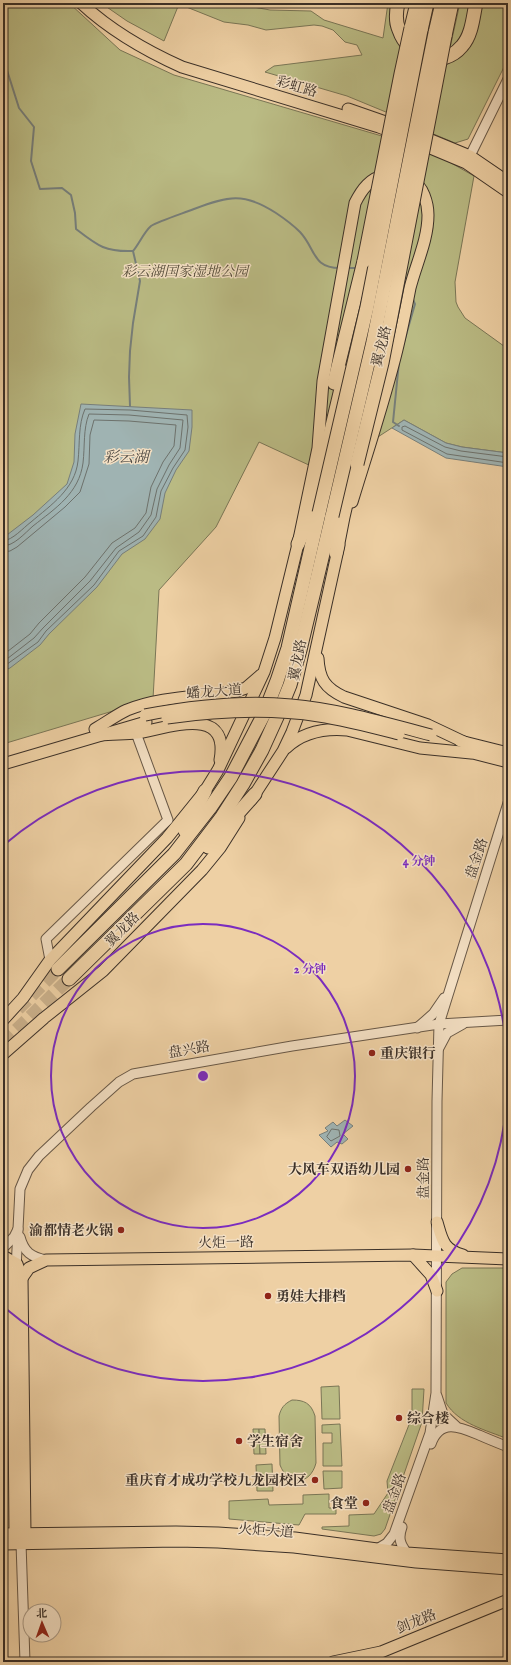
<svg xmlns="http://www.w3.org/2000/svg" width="511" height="1665" font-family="'IM FELL English','Noto Serif SC',serif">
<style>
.green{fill:#babb84;stroke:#7a7656}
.water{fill:#9fb3b2;stroke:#777f7b}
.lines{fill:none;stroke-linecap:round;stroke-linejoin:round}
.shore{stroke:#6d726d;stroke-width:1}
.stream{stroke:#777f7b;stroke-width:2}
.highway-tunnel{stroke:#cab08b;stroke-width:13;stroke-dasharray:13 6;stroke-linecap:butt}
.minor-casing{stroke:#685847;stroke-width:11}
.major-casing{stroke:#3b3028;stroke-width:13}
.highway-casing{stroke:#3b3028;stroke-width:15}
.minor{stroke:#f4e0c4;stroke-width:9}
.major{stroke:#eed0a4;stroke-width:11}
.highway{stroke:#eed0a4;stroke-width:13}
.major-bridge-casing{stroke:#3b3028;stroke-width:13;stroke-linecap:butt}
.highway-bridge-casing{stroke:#3b3028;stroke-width:15;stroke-linecap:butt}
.major-bridge{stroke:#eed0a4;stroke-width:11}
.highway-bridge{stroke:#eed0a4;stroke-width:13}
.ring{fill:none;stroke:#7b2cbf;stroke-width:2}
.poi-dot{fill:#8f2418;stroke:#f4e0c4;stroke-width:1.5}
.labels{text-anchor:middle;stroke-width:3;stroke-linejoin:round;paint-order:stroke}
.street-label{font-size:14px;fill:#3b3028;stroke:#f4e0c4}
.park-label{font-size:14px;font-style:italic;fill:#544c3a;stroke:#f4e0c4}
.poi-label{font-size:14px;font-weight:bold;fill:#3b3028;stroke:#f4e0c4;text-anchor:start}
.water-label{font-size:15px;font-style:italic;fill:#4f4a44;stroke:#f4e0c4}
.centre{fill:#7b2cbf;stroke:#f4e0c4;stroke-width:2}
.ring-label{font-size:12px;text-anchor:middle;font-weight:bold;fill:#7b2cbf;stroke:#f4e0c4;stroke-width:3;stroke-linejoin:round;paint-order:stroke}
</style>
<rect width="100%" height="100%" fill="#eed0a4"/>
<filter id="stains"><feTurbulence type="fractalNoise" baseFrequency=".005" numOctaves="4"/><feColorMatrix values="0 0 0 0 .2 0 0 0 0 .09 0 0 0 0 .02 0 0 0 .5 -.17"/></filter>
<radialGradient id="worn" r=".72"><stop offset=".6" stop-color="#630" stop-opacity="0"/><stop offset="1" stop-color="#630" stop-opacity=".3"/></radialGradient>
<g class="green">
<path d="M3 3H69L120 50 174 75 392 139 446 160 474 176 455 282 456 302 458 307 465 318 508 349V453L462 447 446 443 404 420 324 472 259 442 216 527 159 590 153 699 3 744Z"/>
<path d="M101 3H231L270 10 311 11 324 20 383 38 388 3H393L390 25 394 35 402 48 398 117 347 96 265 72 274 66 362 55 357 45 345 42 333 30 322 26 314 25 266 30 248 25 224 22 179 4 164 41 127 21Z"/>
<path d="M460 3H508V59L468 139 455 143 431 133Z"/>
<path d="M462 1268H508V1439C486 1430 459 1424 446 1403V1282L452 1274Z"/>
<path d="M339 1386 340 1419H322L321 1387Z"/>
<path d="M412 1389H424L422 1422 385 1529 381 1534 374 1536 322 1529V1527L349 1526V1515L374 1514 388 1493 387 1481 412 1417Z"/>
<path d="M292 1400C304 1400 311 1403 315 1416L316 1463C310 1486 288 1486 280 1465L279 1416C281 1408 284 1404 292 1400Z"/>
<path d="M340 1424 342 1466H323V1443H332V1433H322V1425Z"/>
<path d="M253 1429H259L260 1454H254Z"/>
<path d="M259 1429H265L266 1454H260Z"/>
<path d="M272 1464 273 1491H257L256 1465Z"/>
<path d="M323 1471H342V1488L324 1489Z"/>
<path d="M329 1494V1508H336V1514H305L299 1525 229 1519V1501L268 1499 269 1505 303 1504V1495Z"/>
</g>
<g class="water">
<path d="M81 404 192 410V427L189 451 176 470 165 493 160 519 145 539 122 554 97 587 49 634 40 645 10 668 3 671V538L33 515 67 484 74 462 75 434Z"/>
<path d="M404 420 446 443 462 447 508 453V467L446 458 392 428Z"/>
<path d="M345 1120 353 1126 343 1134 348 1139 342 1144 337 1142 331 1147 319 1135 328 1131 325 1128 333 1122 337 1126Z"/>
</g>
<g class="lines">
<g class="shore">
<path d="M508 457 461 451 445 447 405 426 402 427V430L447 454 508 463"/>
<path d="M3 541C13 540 23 528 31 522 51 505 75 489 78 461 80 443 78 425 85 409L130 410 187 415 188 427 185 450 173 468 161 491 156 517 143 536 119 551 94 585 46 631 38 642 3 667"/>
<path d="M3 546C14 546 25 533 33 526 56 508 79 493 83 463 85 446 83 429 89 414L129 415 183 420 180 448 169 465 157 489 151 515 139 532 116 548 90 581 43 628 34 638 3 662"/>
<path d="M3 552 10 551 17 547 65 507 80 492 89 464 90 435 94 420 129 421 176 425 174 446 163 462 151 487 146 513 135 528 112 543 85 577 39 623 30 634 3 655"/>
<path d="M332 1129 339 1130 340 1136 331 1141 327 1137Z"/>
</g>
<g class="stream">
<path d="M5 64 19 108 34 127 31 161 40 189 62 188 71 195 75 213 76 229C98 246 105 252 133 251"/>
<path d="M348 268H358"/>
<path d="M404 342 415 304 413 299"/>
<path d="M130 406 129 377 130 351 133 323 140 281 133 251C139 244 144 232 151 226 159 221 184 213 194 209 228 196 244 192 276 213 285 219 293 225 300 232 316 249 312 268 340 268"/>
<path d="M399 426 393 422 399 362"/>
</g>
<g class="highway-tunnel">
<path d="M18 1009 58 969"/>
<path d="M3 1043 69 979"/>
</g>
<g class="minor-casing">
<g id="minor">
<path d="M467 162 508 79"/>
<path d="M50 960 46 939 168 820 136 733"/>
<path d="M417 1028 433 1014 444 998"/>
<path d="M439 1048 447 1033 463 1024"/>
<path d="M20 1237C24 1252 31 1257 46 1260"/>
<path d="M3 1248 14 1237 18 1229"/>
<path d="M16 1269 20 1189 28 1170 39 1156 91 1107 119 1082 133 1074 292 1046 439 1024 508 1020"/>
<path d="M437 1396 443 1414 456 1426"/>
<path d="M431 1444C440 1418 460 1427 479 1435 488 1439 498 1443 508 1447"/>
<path d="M402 1527C398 1538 400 1544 407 1553"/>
<path d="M21 1543 25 1662"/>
<path d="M377 1549 387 1543 394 1534 430 1433 436 1393 437 1101 439 1024 508 803"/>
</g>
</g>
<g class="major-casing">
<g id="major">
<path d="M81 3C111 31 144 50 182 67L379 127 397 134"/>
<path d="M348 109 394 125"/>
<path d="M419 135 470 156 508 182"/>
<path d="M416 142 466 163 508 192"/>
<path d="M352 502C366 456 381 411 393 365 400 340 405 314 410 288 416 264 428 240 428 215 428 204 423 185 412 181"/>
<path d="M318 658C319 679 325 688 344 697L428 725 466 743"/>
<path d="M95 729C106 723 116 715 127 710 161 696 201 697 237 691L246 688 261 675"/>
<path d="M100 735C112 734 125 734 137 733 168 728 230 704 220 760"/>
<path d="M460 741 508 753"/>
<path d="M286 748C303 732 324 728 347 730L420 748 471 753"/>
<path d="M465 751 508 762"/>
<path d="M3 764 146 722"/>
<path d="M251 800 283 751 292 732 306 695 339 545"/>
<path d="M3 1020 23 998 50 960 167 838 205 791 218 770 264 672 275 638 298 544 318 448 323 381 355 203C362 189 370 178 386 175"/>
<path d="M3 1054 44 1018 103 971 202 870 220 848 239 818"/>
<path d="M437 1222C442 1239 443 1250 463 1255"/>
<path d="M413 1255 431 1275 437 1291"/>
<path d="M3 1256 17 1264 22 1278 25 1534 22 1541"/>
<path d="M3 1266 11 1274 13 1285 15 1534 18 1540"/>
<path d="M22 1278 29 1268 46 1260 413 1255 508 1259"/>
<path d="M3 1534 176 1532 218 1533 295 1538 407 1553 508 1560"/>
<path d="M3 1544 177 1541 218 1542 294 1547 416 1562 508 1569"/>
<path d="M333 1662 381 1652 508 1600"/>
</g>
</g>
<g class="highway-casing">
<g id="highway">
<path d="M398 3C396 12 395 21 399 30 408 57 442 70 462 46 472 35 473 17 476 3"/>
<path d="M411 28 417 3"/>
<path d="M421 30 427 3"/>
<path d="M435 33 442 3"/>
<path d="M445 36 452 3"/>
<path d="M334 383 364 261"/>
<path d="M298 544 312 510 345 372"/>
<path d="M336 553 343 517 358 452"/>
<path d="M185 831 205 791"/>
<path d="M208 847 255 794"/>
<path d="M58 969 174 854 210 808 231 777 264 714 277 681 288 648 319 513"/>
<path d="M69 979 186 864 221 818 243 784 262 750 277 717 290 685 300 650 332 516"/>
</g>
</g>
<use href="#minor" class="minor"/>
<use href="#major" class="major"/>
<use href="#highway" class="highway"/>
<g class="major-bridge-casing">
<g id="major-bridge">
<path d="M145 715C193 706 242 700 291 705 338 709 385 723 431 735"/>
<path d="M167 718C217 711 268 708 319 716 346 720 372 727 399 734"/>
</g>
</g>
<g class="highway-bridge-casing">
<g id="highway-bridge">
<path d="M364 261 401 74 411 28"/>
<path d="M357 464 382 363 445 36"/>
<path d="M319 513 367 307 421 30"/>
<path d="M332 516 373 342 435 33"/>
</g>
</g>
<use href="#major-bridge" class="major-bridge"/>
<use href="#highway-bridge" class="highway-bridge"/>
</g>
<g class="ring">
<circle cx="203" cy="1076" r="152"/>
<path d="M508 1079A305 305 0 0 1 5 1308M5 844A305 305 0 0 1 508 1073"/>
</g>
<g class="poi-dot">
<circle cx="372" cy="1053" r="4"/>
<circle cx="408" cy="1169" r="4"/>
<circle cx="121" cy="1230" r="4"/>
<circle cx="268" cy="1296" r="4"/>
<circle cx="399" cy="1418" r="4"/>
<circle cx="239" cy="1441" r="4"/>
<circle cx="315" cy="1480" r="4"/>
<circle cx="366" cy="1503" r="4"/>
</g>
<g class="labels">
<g class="street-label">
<text transform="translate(297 86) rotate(17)" y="5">彩虹路</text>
<text transform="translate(381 346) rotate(-76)" y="5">翼龙路</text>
<text transform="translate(297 660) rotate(-79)" y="5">翼龙路</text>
<text transform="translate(214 691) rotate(-4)" y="5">蟠龙大道</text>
<text transform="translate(476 858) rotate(-72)" y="5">盘金路</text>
<text transform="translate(122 929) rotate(-45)" y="5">翼龙路</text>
<text transform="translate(189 1049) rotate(-10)" y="5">盘兴路</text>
<text transform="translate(423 1178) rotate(-90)" y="5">盘金路</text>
<text transform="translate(226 1242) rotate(-1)" y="5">火炬一路</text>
<text transform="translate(394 1493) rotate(-70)" y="5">盘金路</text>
<text transform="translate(266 1530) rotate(4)" y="5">火炬大道</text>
<text transform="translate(416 1621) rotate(-22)" y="5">剑龙路</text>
</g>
<g class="park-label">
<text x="185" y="276">彩云湖国家湿地公园</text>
</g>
<g class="poi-label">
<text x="380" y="1058">重庆银行</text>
<text x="400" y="1174" text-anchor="end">大风车双语幼儿园</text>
<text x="113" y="1235" text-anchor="end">渝都情老火锅</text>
<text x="276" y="1301">勇娃大排档</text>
<text x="407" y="1423">综合楼</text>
<text x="247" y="1446">学生宿舍</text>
<text x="307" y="1485" text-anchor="end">重庆育才成功学校九龙园校区</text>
<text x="358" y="1508" text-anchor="end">食堂</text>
</g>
<g class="water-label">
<text x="126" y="462">彩云湖</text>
</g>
</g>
<circle cx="203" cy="1076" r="6" class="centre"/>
<g class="ring-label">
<text x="419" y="865">4 分钟</text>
<text x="310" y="973">2 分钟</text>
</g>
<rect width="511" height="1665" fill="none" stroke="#eed0a4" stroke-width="16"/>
<rect x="4" y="4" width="503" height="1657" fill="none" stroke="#3b3028" stroke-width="2"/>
<rect x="8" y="8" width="495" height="1649" fill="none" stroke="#3b3028"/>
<g transform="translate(42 1623) rotate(358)"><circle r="19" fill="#f4e0c4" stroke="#aa9a86"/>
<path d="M0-3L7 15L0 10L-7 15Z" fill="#8f2418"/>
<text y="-6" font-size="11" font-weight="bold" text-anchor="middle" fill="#3b3028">北</text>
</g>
<rect width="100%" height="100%" filter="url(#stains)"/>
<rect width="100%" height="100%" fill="url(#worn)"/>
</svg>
